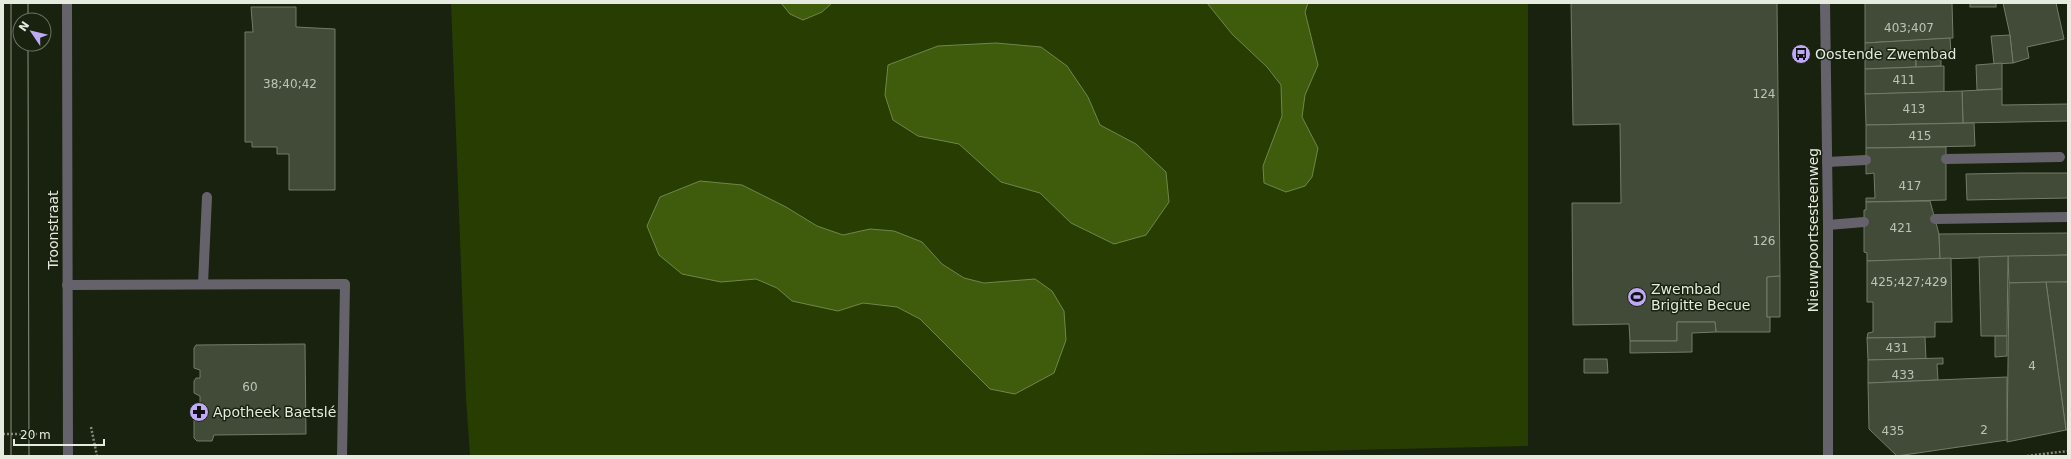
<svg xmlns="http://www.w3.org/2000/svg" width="2071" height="459" font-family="'DejaVu Sans',sans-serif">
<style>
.green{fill:#273d02}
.water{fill:#3e5c0b;stroke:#70874b}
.building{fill:#424b38;stroke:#727c67}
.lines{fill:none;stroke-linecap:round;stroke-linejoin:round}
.path{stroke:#848a7c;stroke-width:2.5;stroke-dasharray:2 2;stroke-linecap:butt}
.service{stroke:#65626c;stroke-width:10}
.tertiary{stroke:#65626c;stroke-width:10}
.tram{stroke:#8c9384;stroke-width:1}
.labels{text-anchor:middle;stroke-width:3;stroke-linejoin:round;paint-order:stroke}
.number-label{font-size:12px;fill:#bcc3b5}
.poi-label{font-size:14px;fill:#e5ebdf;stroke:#19210f;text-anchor:start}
.street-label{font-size:14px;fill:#e5ebdf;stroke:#19210f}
</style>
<rect width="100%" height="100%" fill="#19210f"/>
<path class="green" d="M451 3H1528V446L1095 456H470L466 399Z"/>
<g class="water">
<path d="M781 3H832L822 12 803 20 790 14Z"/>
<path d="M1207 3H1308L1305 12 1318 65 1305 95 1302 117 1318 148 1312 177 1305 186 1286 192 1264 183 1263 166 1282 116 1281 85 1267 67 1232 34Z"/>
<path d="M996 43 1041 47 1067 66 1088 97 1100 125 1136 144 1166 172 1169 202 1146 235 1114 244 1071 223 1040 193 1001 182 959 144 918 136 893 120 885 95 888 65 938 46Z"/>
<path d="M700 181 742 185 786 207 817 226 843 235 870 229 894 231 922 242 942 264 964 278 984 283 1035 279 1052 291 1064 311 1066 340 1054 373 1015 394 990 389 920 319 897 307 863 303 838 311 792 301 777 288 756 279 721 282 682 274 659 255 647 226 660 197Z"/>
</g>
<g class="building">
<path d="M1571 3H1777L1780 276 1767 277V317H1770V332H1716L1715 322H1677V341H1630L1629 324 1573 325 1572 203H1621L1620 124 1573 125Z"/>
<path d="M1865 3H1952L1953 38 1865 43Z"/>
<rect x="1970" y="3" width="26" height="4"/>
<path d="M2003 3H2056L2064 39 2027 47 2029 58 2013 63 2010 35Z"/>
<path d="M251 7H296V27L335 29V190H289V154H277V147H252V142H245V32H253Z"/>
<path d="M2010 35 2013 63 1994 64 1991 36Z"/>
<path d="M1950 38 1951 53 1916 54V67L1865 69V43Z"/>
<path d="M1941 53V66L1916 67V54Z"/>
<path d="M2002 63V89L1977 90 1976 65Z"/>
<path d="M1944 66V92L1865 94V69Z"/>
<path d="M2002 89V105L2068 104V121L1963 123 1962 91Z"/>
<path d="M1962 91 1963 123 1866 125 1865 94Z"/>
<path d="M1974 123 1975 146 1866 148V125Z"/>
<path d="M1946 147V200L1866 202V198H1875L1874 173 1866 174V148Z"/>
<path d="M2020 173H2068V198L1967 200 1966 174Z"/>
<path d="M1930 201 1939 234 1940 259 1867 261V253L1864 252V210H1866V202Z"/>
<path d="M2068 233V255L1940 259 1939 234Z"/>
<path d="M2068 255V282L2009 283 2008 256Z"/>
<path d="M2008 256 2007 336H1981L1979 257Z"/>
<path d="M1951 258 1952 322H1935V337L1867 338 1868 333 1873 332V302H1867V261Z"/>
<path d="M1780 276V317H1767V277Z"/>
<path d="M2046 282H2068V430H2066Z"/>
<path d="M2046 282 2066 430 2007 442 2009 283Z"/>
<path d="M1677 322H1715L1716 332 1692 333V352L1630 353V341H1677Z"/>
<path d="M1995 336H2007V356L1995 357Z"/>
<path d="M1925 337 1926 359 1868 360 1867 338Z"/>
<path d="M305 344 306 434 214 435 212 441H197L194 438V406L197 403H200V396L194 393V381L196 378H200V370L194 368V348L196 345Z"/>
<path d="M1943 358V364H1937L1938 380 1868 383V360Z"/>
<path d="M1584 359H1607L1608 373H1584Z"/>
<path d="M2007 377V440L1897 456 1869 429 1868 383Z"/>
</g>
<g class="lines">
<g class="path">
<path d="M91 427 97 456"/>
<path d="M3 434H47"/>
<path d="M2027 456 2068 451"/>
</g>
<g class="service">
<path d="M1946 159 2060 157"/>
<path d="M1827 162 1866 160"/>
<path d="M1935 219 2068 217"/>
<path d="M1828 225 1864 222"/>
<path d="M203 284 207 197"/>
<path d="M67 285 345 284 342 456"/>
</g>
<g class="tertiary">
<path d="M67 3 68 456"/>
<path d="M1825 3 1828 225V456"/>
</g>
<g class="tram">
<path d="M11 3V456"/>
<path d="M28 3V20"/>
<path d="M28 44 29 456"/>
</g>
</g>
<defs>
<g id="bus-disc" transform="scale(1)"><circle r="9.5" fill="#bea9f4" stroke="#19210f"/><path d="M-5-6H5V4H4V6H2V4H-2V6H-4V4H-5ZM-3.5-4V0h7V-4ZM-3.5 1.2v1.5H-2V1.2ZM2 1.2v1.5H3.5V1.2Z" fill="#111"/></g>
<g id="stadium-disc" transform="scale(1)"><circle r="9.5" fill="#bea9f4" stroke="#19210f"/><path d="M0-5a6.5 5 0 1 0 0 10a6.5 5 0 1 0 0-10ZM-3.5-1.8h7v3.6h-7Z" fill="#111"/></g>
<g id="pharmacy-disc" transform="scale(1)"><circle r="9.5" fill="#bea9f4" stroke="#19210f"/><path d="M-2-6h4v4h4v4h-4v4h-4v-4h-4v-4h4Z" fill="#111"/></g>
</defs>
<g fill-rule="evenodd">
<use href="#bus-disc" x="1801" y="54"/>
<use href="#stadium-disc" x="1637" y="297"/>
<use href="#pharmacy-disc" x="199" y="412"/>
</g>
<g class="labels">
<g class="number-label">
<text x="1909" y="32">403;407</text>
<text x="1904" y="84">411</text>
<text x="290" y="88">38;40;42</text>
<text x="1764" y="98">124</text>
<text x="1914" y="113">413</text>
<text x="1920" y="140">415</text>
<text x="1910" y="190">417</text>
<text x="1901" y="232">421</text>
<text x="1764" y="245">126</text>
<text x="1909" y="286">425;427;429</text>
<text x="1897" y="352">431</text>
<text x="2032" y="370">4</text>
<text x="1903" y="379">433</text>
<text x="250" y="391">60</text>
<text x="1984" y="434">2</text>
<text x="1893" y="435">435</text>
</g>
<g class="poi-label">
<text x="1815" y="59">Oostende Zwembad</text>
<text x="1651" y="294">Zwembad<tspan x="1651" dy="16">Brigitte Becue</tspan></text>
<text x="213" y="417">Apotheek Baetslé</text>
</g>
<g class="street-label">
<text transform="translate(53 230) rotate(-90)" y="5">Troonstraat</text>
<text transform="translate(1813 230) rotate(-90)" y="5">Nieuwpoortsesteenweg</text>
</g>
</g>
<rect width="2071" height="459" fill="none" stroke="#e5ebdf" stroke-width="8"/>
<g transform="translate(32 32) rotate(305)"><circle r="19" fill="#19210f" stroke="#6b7262"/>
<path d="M0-3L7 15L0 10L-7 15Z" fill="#bea9f4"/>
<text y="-6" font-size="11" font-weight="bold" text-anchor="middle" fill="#e5ebdf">N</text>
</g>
<path d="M14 439v6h90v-6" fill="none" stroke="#e5ebdf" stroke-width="2"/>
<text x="20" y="439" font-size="12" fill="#e5ebdf" stroke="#19210f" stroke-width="3" paint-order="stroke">20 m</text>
</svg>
